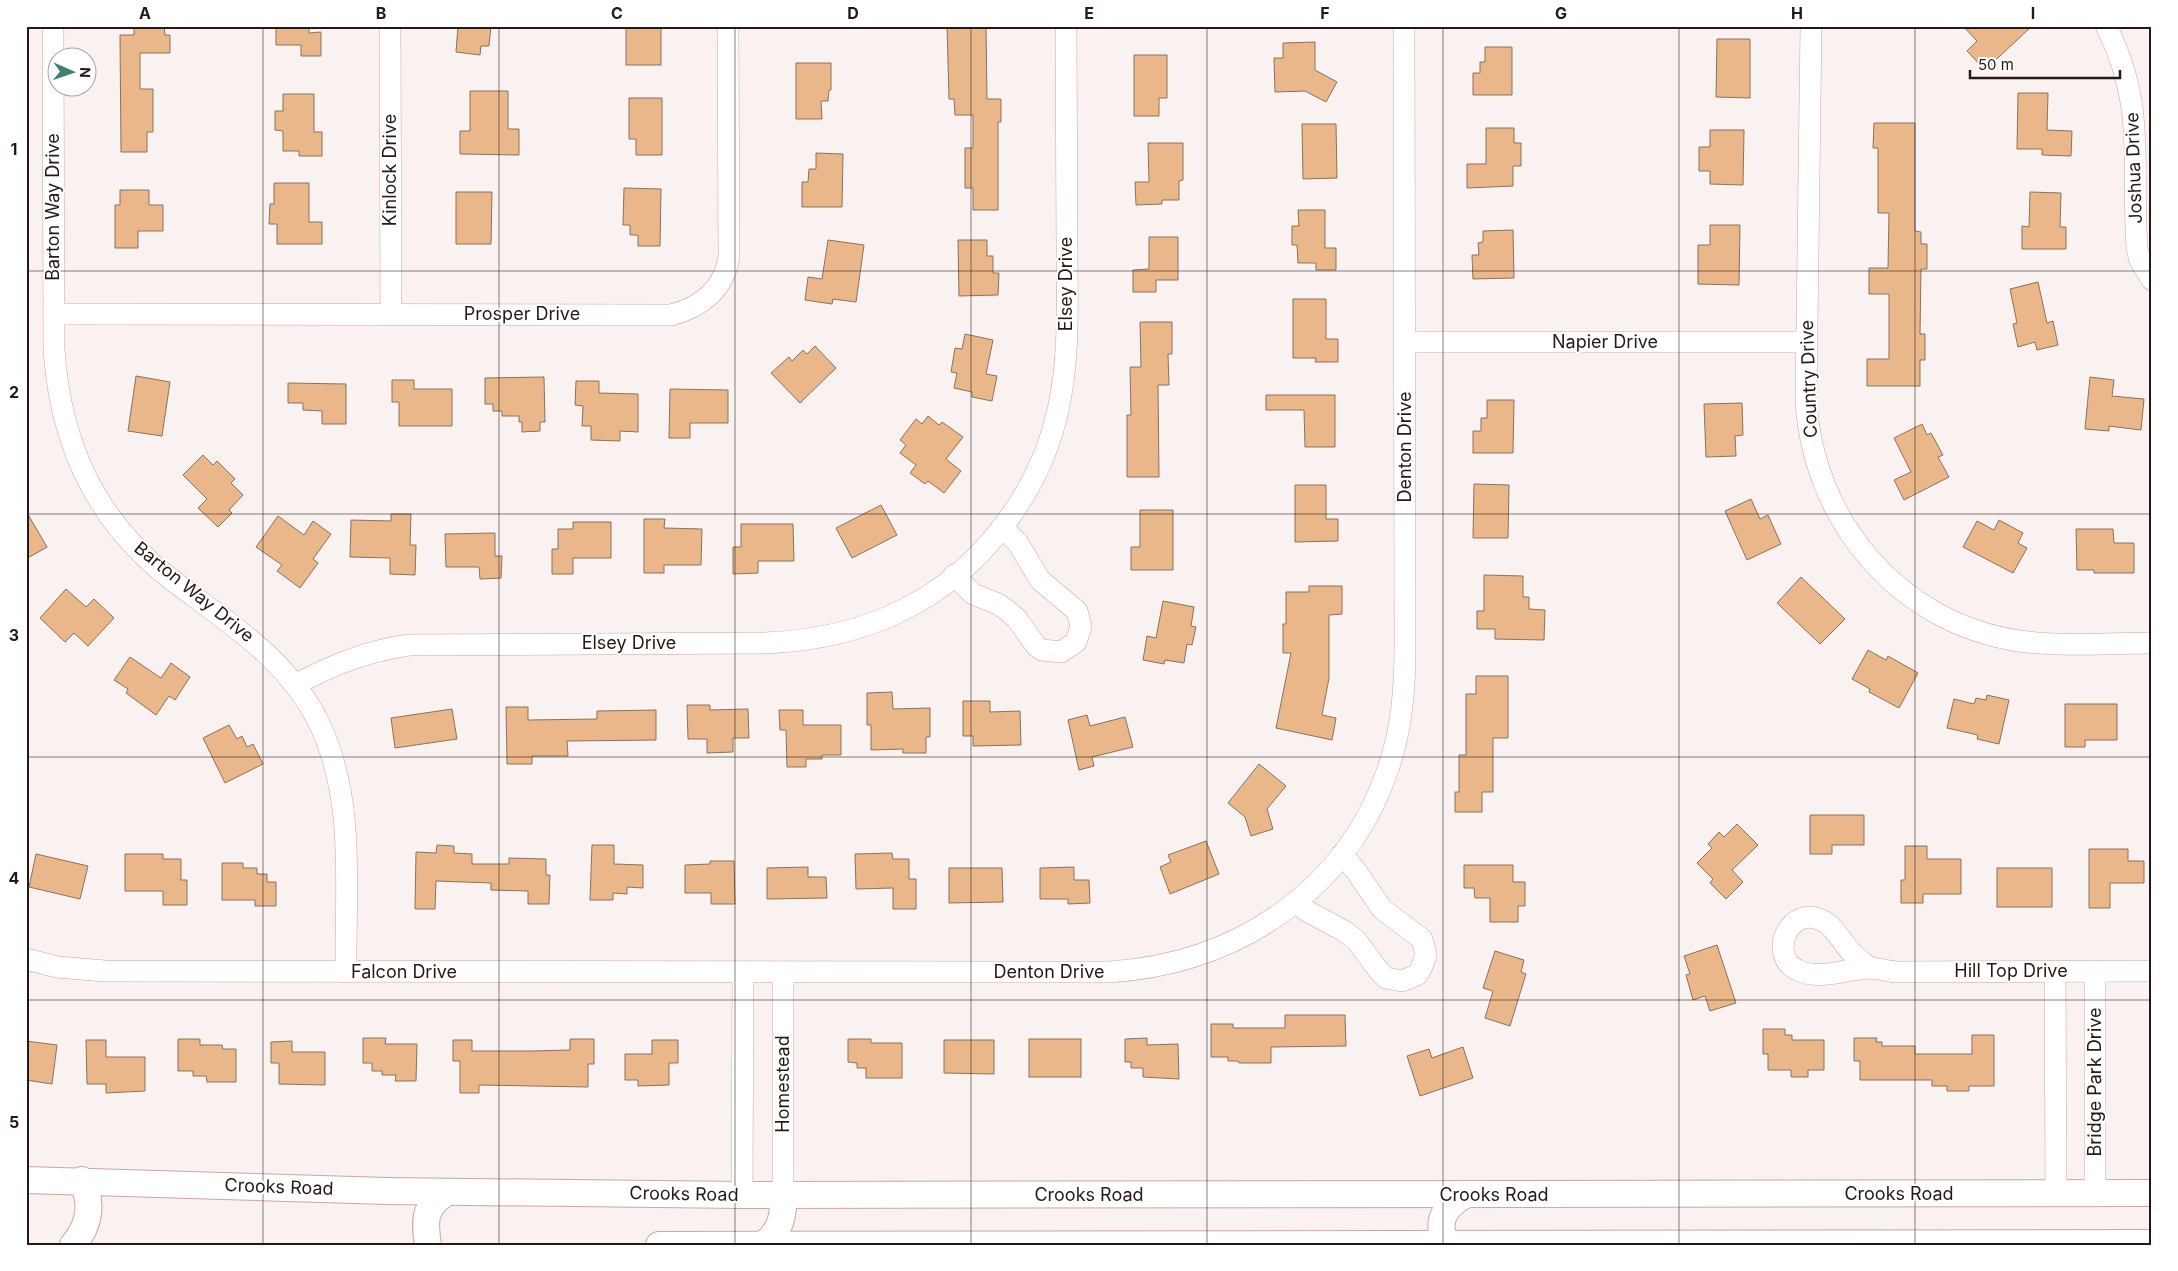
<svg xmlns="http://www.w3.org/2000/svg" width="2178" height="1271" font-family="Inter,sans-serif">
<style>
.building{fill:#e9b789;stroke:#8b725c}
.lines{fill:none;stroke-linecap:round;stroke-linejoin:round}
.minor-casing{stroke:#cba79e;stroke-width:22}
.major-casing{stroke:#cba79e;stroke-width:28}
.minor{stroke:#fff;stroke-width:21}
.major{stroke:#fff;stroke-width:26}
.grid{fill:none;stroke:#261915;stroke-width:1;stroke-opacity:0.55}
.labels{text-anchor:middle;stroke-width:4;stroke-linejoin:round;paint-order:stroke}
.street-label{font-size:18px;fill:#261915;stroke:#fff}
.neatline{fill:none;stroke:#261915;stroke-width:2}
.grid-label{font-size:16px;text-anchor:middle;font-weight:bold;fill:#261915}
</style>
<rect width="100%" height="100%" fill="#faf2f0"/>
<g class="building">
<path d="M134 26H164L165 35H170V53H140V89H153V132H147V152H121L120 35H134Z"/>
<path d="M276 26H309V33L321 32V56H301V45H276Z"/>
<path d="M458 26H491L489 46H481L480 55 456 52Z"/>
<rect x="626" y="26" width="35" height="39"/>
<path d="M947 26H986L987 99H1001V122H998V210H973V188H965V148H973V115H955L954 99H949Z"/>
<path d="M1963 26H2032L1985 70 1967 51 1977 41Z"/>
<path d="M1717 39H1750V98L1716 97Z"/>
<path d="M1315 42V70L1337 82 1326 102 1305 91 1275 92 1274 58H1283V43Z"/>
<path d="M1485 47H1512V95H1473V73H1480V62H1485Z"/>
<path d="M1134 55H1167V98H1159V116H1134Z"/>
<path d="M796 63H831V90H829L828 101H821L822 119H796Z"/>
<path d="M470 91H508V129H519V155L460 154V131H470Z"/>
<path d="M2018 93H2048L2047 130 2072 131 2071 156 2042 155V149H2017Z"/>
<path d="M283 94H314V132H322V156H299V151H283V131L275 130V111H283Z"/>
<path d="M629 98H662V155H636V139H629Z"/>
<path d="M1874 123H1915V231L1921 232V244H1927V269H1921L1920 334H1925V360H1920V386H1867V359H1889V294H1869V268H1888L1889 213H1878V148H1873Z"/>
<path d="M1302 124H1336L1337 178 1303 179Z"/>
<path d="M1486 128H1514V143H1521V166H1513V186L1467 188V164H1486Z"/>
<path d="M1710 130H1744L1743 185 1710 184V171H1699V147H1710Z"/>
<path d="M1148 143H1183V180L1179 181V200H1162V204L1136 205 1135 182H1149Z"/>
<path d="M816 153 843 154 842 207H802V182H808L809 169H816Z"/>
<path d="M274 183H309V222H322V244H277V224H269L270 204H274Z"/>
<path d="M624 188 661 189 660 246H638V235H630V225H623Z"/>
<path d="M120 190H149V205H163V231H138V248H115V205H120Z"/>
<path d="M456 192H492L491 244H456Z"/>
<path d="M2030 192 2061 193 2060 227H2066V249H2022V226L2029 227Z"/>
<path d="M1298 210H1325V248H1336V270H1316V263H1298L1297 245H1292V226H1299Z"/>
<path d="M1710 225H1740L1739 285 1698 284V245H1710Z"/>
<path d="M1513 230 1514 278 1473 279 1472 255H1479L1478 243 1483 242V231Z"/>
<path d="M1149 237H1178V280H1156V292H1133V270L1149 269Z"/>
<path d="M828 240 864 245 856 302 833 299 832 304 805 300 808 277 822 279Z"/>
<path d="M958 240H987V256H993V273H999L998 295 959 296Z"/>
<path d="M2038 282 2047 323 2053 321 2058 345 2037 350 2035 342 2018 347 2013 324 2017 323 2010 289Z"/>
<path d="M1293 299H1326V339H1338V362H1315L1316 358H1293Z"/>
<path d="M1140 322H1172V354H1168L1169 385H1158L1159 477H1127V415H1131L1130 367H1141Z"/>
<path d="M965 334 993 340 986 374 997 376 992 401 972 397V392L954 388 957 373 951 372 955 348 962 349Z"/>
<path d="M815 346 836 368 800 403 771 373 789 357 792 361 803 350 807 354Z"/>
<path d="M136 376 170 382 162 436 128 431Z"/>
<path d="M544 377 545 422H540V431L522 432V422H519V416H502V411H493V404H485V378Z"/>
<path d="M2090 377 2114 380 2112 396 2144 399 2141 430 2109 426V431L2085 429Z"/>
<path d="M392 380H414V389H452V426H399V402H392Z"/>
<path d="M576 381H599V393L638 394V432L620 431V441L591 440V426H582L583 406 575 405Z"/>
<path d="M288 383 346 384V424H322V411L303 410V403H288Z"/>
<path d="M670 389 728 390V423H690V438H669Z"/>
<path d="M1266 395H1335V447H1305L1304 410H1266Z"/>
<path d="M1487 400H1514L1513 453H1473V431H1481V418H1487Z"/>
<path d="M1742 403 1743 435 1735 436 1736 456 1706 457 1704 404Z"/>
<path d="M928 416 939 425 942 422 963 437 946 459 961 471 944 493 928 481 925 484 910 473 916 465 900 453 906 445 900 440 916 419 922 424Z"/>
<path d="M1922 424 1927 435 1931 433 1943 455 1938 457 1949 477 1904 500 1894 480 1911 472 1894 438Z"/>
<path d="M203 455 213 465 217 461 235 479 231 483 243 495 229 510 232 513 218 527 198 508 207 499 183 475Z"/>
<path d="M1474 484 1509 485 1508 538H1473Z"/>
<path d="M1295 485H1326V519H1338V541L1295 542Z"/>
<path d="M1751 499 1760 519 1768 515 1781 544 1747 560 1725 511Z"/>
<path d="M881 505 897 535 852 558 836 528Z"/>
<path d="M1140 510H1173V570H1131V547H1140Z"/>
<path d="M26 511 47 547 26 559Z"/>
<path d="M391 514H411L410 545H416L415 575 390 574V558L350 557 351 520 391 521Z"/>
<path d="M278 516 304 535 313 521 331 534 313 559 318 563 300 588 277 571 282 565 256 547Z"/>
<path d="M644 519H665L664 528 702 529 701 565H664V573H644Z"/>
<path d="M1999 520 2023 533 2018 543 2027 548 2013 573 1963 547 1977 521 1994 530Z"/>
<path d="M573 522H611V558H573V574H552V549H558V529H573Z"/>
<path d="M741 524H793L794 561H758V573L733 574V547H741Z"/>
<path d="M2076 529H2113L2114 543H2134V573H2094V570H2077Z"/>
<path d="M495 533V556H502L501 578 480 579 479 567H446L445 534Z"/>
<path d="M1484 575 1523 576V597H1529V609L1545 610 1544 640 1495 639V629H1477V611H1484Z"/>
<path d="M1801 577 1845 619 1820 644 1777 603Z"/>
<path d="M1309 586H1342V614L1329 615V678L1322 715 1336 718 1332 740 1276 728 1291 653H1283V624H1286V592H1309Z"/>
<path d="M66 589 86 607 94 599 114 618 88 646 74 633 65 642 40 618Z"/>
<path d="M1163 601 1194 607 1191 626 1196 627 1192 645 1187 644 1184 663 1165 660 1164 664 1143 660 1147 636 1156 638Z"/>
<path d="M1868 650 1886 660 1888 656 1918 673 1899 708 1869 692 1870 689 1852 679Z"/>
<path d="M130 657 161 678 171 663 190 677 175 700 169 696 156 715 126 693 128 689 114 680Z"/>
<path d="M1476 676H1508V738H1493V792H1482V812H1455V792H1459V755H1466V694H1476Z"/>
<path d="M892 692 893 709 930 708V737H926V753H903V749L871 750V725H867V693Z"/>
<path d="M1987 695 2009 700 1999 744 1977 739 1978 735 1947 728 1954 699 1974 704 1976 698 1986 700Z"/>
<path d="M963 701H990V712L1020 711 1021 745 973 746V736H963Z"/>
<path d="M2065 704H2117V740H2085V747H2065Z"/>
<path d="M687 705H710V710L748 709 749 738H733V752L707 753V739H688Z"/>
<path d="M506 707H528V720L597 719V711L656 710V740L567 741 568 756H532V764H507Z"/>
<path d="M452 709 457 739 395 748 391 718Z"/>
<path d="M779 710H803V725H841V755H822V759H806V767H787L786 730H780Z"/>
<path d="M1087 715 1090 726 1125 717 1133 747 1092 757 1094 766 1079 770 1068 720Z"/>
<path d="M229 725 237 739 242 736 247 747 253 744 263 764 225 783 203 738Z"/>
<path d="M1259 764 1286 786 1267 809 1273 829 1251 836 1245 817 1228 803Z"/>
<path d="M1810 815H1864V845H1832V854H1810Z"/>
<path d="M1737 824 1758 845 1732 870 1743 882 1726 899 1710 883 1713 879 1697 863 1712 848 1708 844 1719 832 1724 837Z"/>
<path d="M1206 841 1219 874 1170 894 1160 867 1171 862 1168 855Z"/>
<path d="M437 845 454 846V853L472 854V864H509V858L546 859V875H550L549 904H528V891L491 890V883L436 881 435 909H415L416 852 436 853Z"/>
<path d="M592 845H614V864L643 865V888L627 887V894L613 893V900H590Z"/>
<path d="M1905 846H1927V859H1961V894H1923V903H1901V880H1905Z"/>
<path d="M2089 849H2128V861H2144V883H2110V908H2089Z"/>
<path d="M892 853 893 859H909V879H916V909H893V888L856 889 855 854Z"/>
<path d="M36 854 88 866 80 899 29 887Z"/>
<path d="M125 854H163V859H181V880H187V905H163V891H125Z"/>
<path d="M710 861H734L735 904H711V893H685V865L710 864Z"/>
<path d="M222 863H243V868H257V874H267V882H276V906H255V900H222Z"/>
<path d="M1464 865H1513V882H1525V906H1518V922H1490V898H1475L1474 888H1464Z"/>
<path d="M808 867V877H826L827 898 767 899V868Z"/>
<path d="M1074 867V880H1089L1090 903 1068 904V899H1040V868Z"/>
<path d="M949 868H1002L1003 902 949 903Z"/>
<rect x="1997" y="868" width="55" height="39"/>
<path d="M1717 945 1736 1003 1710 1011 1705 996 1693 1000 1686 975 1690 974 1684 956Z"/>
<path d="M1495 951 1524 960 1521 972 1526 974 1510 1026 1485 1018 1493 991 1483 988Z"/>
<path d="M1285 1015H1345L1346 1046 1271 1047V1063H1239L1238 1061H1228V1057H1211V1024H1233V1028H1285Z"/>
<path d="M1763 1029H1785V1035H1792V1040H1824V1070H1808V1077H1791V1070H1768V1054H1763Z"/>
<path d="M1972 1035H1994V1086H1969V1091H1947V1086H1932V1080H1860V1061H1854V1038H1877L1876 1042H1882V1046H1915V1054H1972Z"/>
<path d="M363 1038H386L385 1044H417L416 1081H395L396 1075H382V1071H372V1063H363Z"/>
<path d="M1147 1038V1045L1178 1044 1179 1079 1143 1077V1068H1131V1062H1125V1039Z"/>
<path d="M178 1039H200V1045H222L223 1049H236V1082H207L206 1076H193V1071H178Z"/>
<path d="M570 1039H594V1064H588V1087L479 1085V1093H460V1061H453V1040H472V1051H532L570 1050Z"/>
<path d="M848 1039H871V1043H902V1078H866V1068H857V1063L848 1062Z"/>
<rect x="1029" y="1039" width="52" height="38"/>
<path d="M86 1040H106V1057H145V1091L106 1093V1084H87Z"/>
<path d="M652 1040H678V1063H669V1085L638 1086V1080H625V1054H652Z"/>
<path d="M944 1040H994V1074L944 1073Z"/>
<path d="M26 1041 57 1045 52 1084 26 1080Z"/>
<path d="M292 1041V1052H325V1085L279 1084V1063H271V1042Z"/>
<path d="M1463 1047 1473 1078 1420 1096 1407 1056 1429 1049 1432 1058Z"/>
</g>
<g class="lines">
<g class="minor-casing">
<g id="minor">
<path d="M53 26 54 349C60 443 95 521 172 580 227 622 287 658 319 723 356 800 345 888 346 972"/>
<path d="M390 26 391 314"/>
<path d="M1811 26 1806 401C1813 520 1898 623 2019 641 2063 647 2108 643 2152 643"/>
<path d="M2106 26C2147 106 2131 165 2137 248L2140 261 2152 280"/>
<path d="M54 314 671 315C702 307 724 289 729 257L728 26"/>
<path d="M1405 342H1806"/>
<path d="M954 575 973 594 998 604 1008 611 1017 619 1036 646 1042 650 1061 652 1076 642 1081 627 1077 611 1040 580 1018 543 1002 527"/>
<path d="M295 685C332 665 367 651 409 645L765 643C813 641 859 632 903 610 980 572 1040 493 1058 410 1070 357 1067 302 1067 248 1066 174 1066 100 1066 26"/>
<path d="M1297 901 1305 910 1344 931 1356 940 1379 971 1386 978 1402 981 1417 975 1421 969 1426 955 1422 939 1382 909 1356 871 1342 854"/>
<path d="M26 959 57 967 105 971 1109 972C1236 964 1346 892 1388 769 1402 729 1405 688 1405 646L1404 26"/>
<path d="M1870 968C1864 963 1858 959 1852 953 1842 943 1834 925 1821 920 1790 905 1767 954 1797 970 1819 981 1846 969 1869 968 1877 968 1887 971 1896 972L2152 971"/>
<path d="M2055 971 2056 1193"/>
<path d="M2095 971V1193"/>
<path d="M742 1195 743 972"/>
<path d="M783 1195V972"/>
</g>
</g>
<g class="major-casing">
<g id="major">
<path d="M26 1180 387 1191 742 1195 2152 1193"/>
<path d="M765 1243C781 1231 784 1214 783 1195"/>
<path d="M1447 1244C1434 1222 1445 1206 1465 1195"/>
<path d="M73 1245C90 1225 93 1204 82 1180"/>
<path d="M428 1245C424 1219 424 1207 447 1192"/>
<path d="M659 1245 2152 1243"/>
</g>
</g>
<use href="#minor" class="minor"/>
<use href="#major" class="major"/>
</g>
<path class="grid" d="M263 26V1245M499 26V1245M735 26V1245M971 26V1245M1207 26V1245M1443 26V1245M1679 26V1245M1915 26V1245M26 271H2152M26 514H2152M26 757H2152M26 1000H2152"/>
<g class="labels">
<g class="street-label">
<text transform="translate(2134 168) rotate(-92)" y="6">Joshua Drive</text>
<text transform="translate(390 170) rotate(-90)" y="6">Kinlock Drive</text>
<text transform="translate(53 207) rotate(-90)" y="6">Barton Way Drive</text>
<text transform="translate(1066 284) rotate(-90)" y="6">Elsey Drive</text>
<text x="522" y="320">Prosper Drive</text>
<text x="1605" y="348">Napier Drive</text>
<text transform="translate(1809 379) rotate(-92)" y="6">Country Drive</text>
<text transform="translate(1405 447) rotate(-90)" y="6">Denton Drive</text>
<text transform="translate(194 592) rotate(39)" y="6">Barton Way Drive</text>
<text x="629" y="649">Elsey Drive</text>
<text x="2011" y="977">Hill Top Drive</text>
<text x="404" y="978">Falcon Drive</text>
<text x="1049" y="978">Denton Drive</text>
<text transform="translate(2095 1082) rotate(-90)" y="6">Bridge Park Drive</text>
<text transform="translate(783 1084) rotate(-90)" y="6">Homestead</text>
<text transform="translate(279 1187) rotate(2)" y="6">Crooks Road</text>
<text transform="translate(684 1194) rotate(1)" y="6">Crooks Road</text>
<text x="1899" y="1200">Crooks Road</text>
<text x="1089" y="1201">Crooks Road</text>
<text x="1494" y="1201">Crooks Road</text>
</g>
</g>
<rect width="2178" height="1271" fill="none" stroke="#ffffff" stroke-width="55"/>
<g transform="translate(72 72) rotate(92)"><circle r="24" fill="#ffffff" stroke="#a8a3a1"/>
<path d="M0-4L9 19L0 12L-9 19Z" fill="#3f8274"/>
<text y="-8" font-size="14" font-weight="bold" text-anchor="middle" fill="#261915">N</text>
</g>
<path d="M1970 70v8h150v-8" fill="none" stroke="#261915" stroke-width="2.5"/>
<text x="1978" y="70" font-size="15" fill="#261915" stroke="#ffffff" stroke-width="4" paint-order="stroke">50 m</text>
<rect x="28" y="28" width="2122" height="1216" class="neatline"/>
<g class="grid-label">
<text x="145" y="19">A</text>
<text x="381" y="19">B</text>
<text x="617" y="19">C</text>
<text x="853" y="19">D</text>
<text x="1089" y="19">E</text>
<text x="1325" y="19">F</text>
<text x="1561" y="19">G</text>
<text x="1797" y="19">H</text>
<text x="2033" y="19">I</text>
<text x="14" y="155">1</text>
<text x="14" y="398">2</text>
<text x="14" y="641">3</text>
<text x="14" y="884">4</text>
<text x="14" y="1128">5</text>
</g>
</svg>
